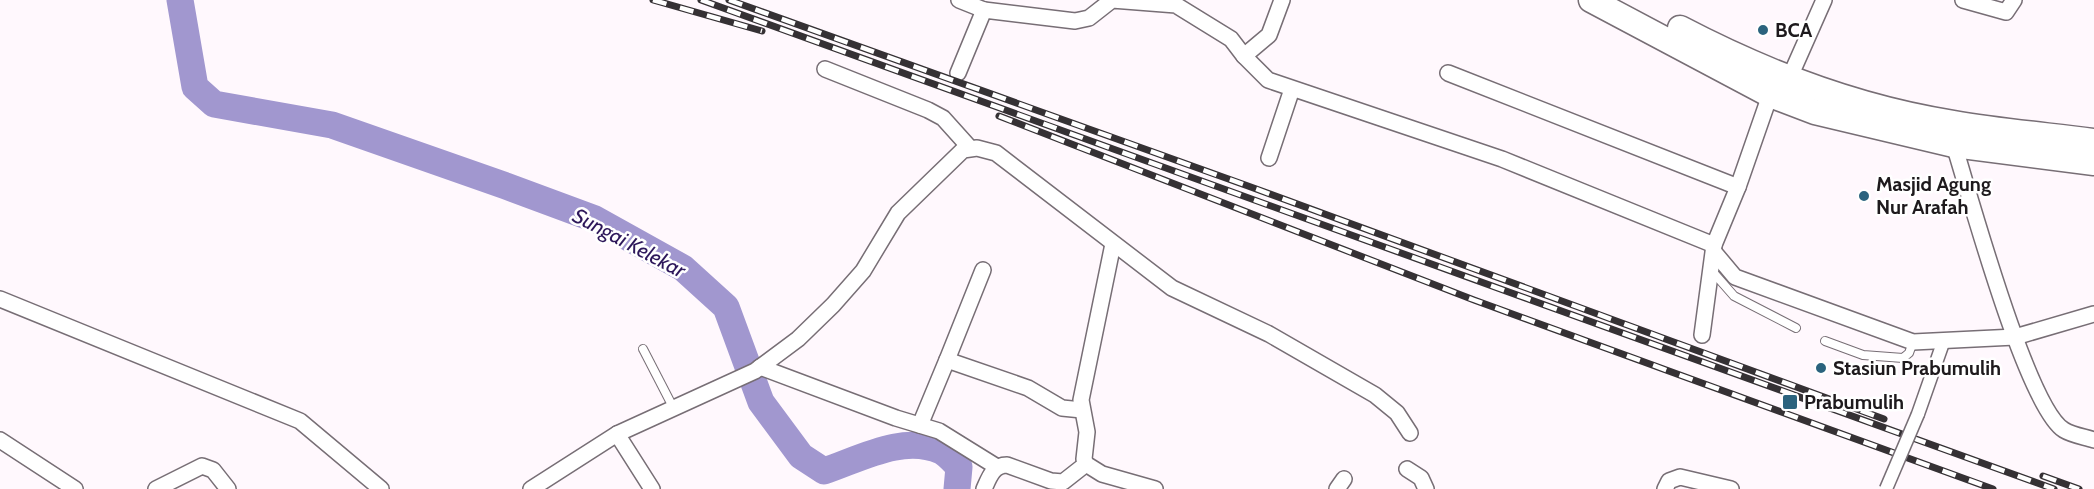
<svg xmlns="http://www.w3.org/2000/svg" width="2094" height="489" font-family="Cabin,sans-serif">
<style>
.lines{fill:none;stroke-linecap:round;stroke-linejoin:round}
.river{stroke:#a197cf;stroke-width:27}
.service-casing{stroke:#776e75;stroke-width:10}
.pedestrian-casing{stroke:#776e75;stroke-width:15}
.minor-casing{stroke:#776e75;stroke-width:18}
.primary-casing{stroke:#776e75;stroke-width:27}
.service{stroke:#fff;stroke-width:8}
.pedestrian{stroke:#fff;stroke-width:12}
.minor{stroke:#fff;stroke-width:15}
.primary{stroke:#fff;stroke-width:24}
.rail-casing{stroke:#353134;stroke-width:7}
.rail{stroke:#fff;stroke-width:4.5;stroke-dasharray:14;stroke-linecap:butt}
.pedestrian-bridge-casing{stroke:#776e75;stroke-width:15;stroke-linecap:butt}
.pedestrian-bridge{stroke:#fff;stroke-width:12}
.poi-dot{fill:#2b637e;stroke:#fff;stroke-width:2}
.labels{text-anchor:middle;stroke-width:5;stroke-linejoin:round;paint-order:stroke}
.poi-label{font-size:20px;font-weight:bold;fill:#1e1a1d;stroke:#fff;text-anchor:start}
.water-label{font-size:21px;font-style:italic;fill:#2d175a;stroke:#fff}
</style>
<rect width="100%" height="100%" fill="#fff8fd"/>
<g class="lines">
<path class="river" d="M180 0 195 87 214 104 332 125 506 186 595 219 683 268 726 307 761 402 801 456 824 471C860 459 903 434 941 451 947 454 954 462 959 467L957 489"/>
<g class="service-casing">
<g id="service">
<path d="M1712 271 1734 296 1796 328"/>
<path d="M1825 341 1863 355 1903 358 1909 353 1913 342"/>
<path d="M643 349 674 409"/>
</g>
</g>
<g class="pedestrian-casing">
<path id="pedestrian" d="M1918 414 1944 340"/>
</g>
<g class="minor-casing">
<g id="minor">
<path d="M959 0 984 10"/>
<path d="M1282 0 1269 35 1244 56 1268 80 1502 159 1714 245"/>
<path d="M1963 0 2006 12 2014 0"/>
<path d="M825 69 928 110 943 118 970 148"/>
<path d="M958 73 984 10 1075 21 1089 18 1112 0 1176 5 1231 39 1244 56"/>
<path d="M1448 73 1738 187"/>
<path d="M1789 79 1824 0"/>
<path d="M1954 145C1970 196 2027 407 2064 430 2072 435 2085 437 2094 440"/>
<path d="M1269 158 1292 89"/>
<path d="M1113 244 1081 400 1087 432 1084 459 1086 464 1102 474 1155 489"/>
<path d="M1714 252 1735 277 1913 342 2015 337 2094 314"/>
<path d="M0 299 300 421 381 489"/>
<path d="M1702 335 1714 245 1738 187 1770 95"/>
<path d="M947 360 983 270"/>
<path d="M760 367 896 418 939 431 997 467"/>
<path d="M920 425 947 360 1028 388 1062 408 1082 410"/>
<path d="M617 434 652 489"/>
<path d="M0 440 75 489"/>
<path d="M1407 469 1421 478 1426 489"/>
<path d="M156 489 202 466 213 470 228 489"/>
<path d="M531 489 617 434 755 371 798 339 833 305 863 271 898 213 963 150 977 148 996 153 1172 288 1269 334 1375 395 1397 413 1410 433"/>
<path d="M984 489C989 478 993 465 1007 465L1051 481 1063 482 1086 464"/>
<path d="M1337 489 1344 479"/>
<path d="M1665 489 1669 481 1680 477 1731 489"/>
</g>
</g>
<g class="primary-casing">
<g id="primary">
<path d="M1591 0 1770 95 1815 112 1954 145 2094 163"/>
<path d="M1680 28C1766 73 1858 108 1954 123 2000 131 2047 135 2094 141"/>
</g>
</g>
<use href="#service" class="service"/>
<use href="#pedestrian" class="pedestrian"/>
<use href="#minor" class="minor"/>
<use href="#primary" class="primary"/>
<g class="rail-casing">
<g id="rail">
<path d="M653 0 762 31"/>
<path d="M701 0 2054 489"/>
<path d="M729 0 1248 186 1884 419"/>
<path d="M999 116 1474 300 1993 489"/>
<path d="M2043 476 2079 489"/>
</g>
</g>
<use href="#rail" class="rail"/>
<g class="pedestrian-bridge-casing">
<path id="pedestrian-bridge" d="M1886 489 1918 414"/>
</g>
<use href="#pedestrian-bridge" class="pedestrian-bridge"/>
</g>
<g class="poi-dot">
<circle cx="1763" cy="30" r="6"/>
<circle cx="1864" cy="196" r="6"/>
<circle cx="1821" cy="368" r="6"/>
<rect x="1782" y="394" width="16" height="16" rx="3"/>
</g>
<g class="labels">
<g class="poi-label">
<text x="1775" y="37">BCA</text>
<text x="1876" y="191">Masjid Agung<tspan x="1876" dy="23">Nur Arafah</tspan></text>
<text x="1833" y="375">Stasiun Prabumulih</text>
<text x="1804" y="409">Prabumulih</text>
</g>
<g class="water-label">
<text transform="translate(629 243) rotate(28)" y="7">Sungai Kelekar</text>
</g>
</g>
</svg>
